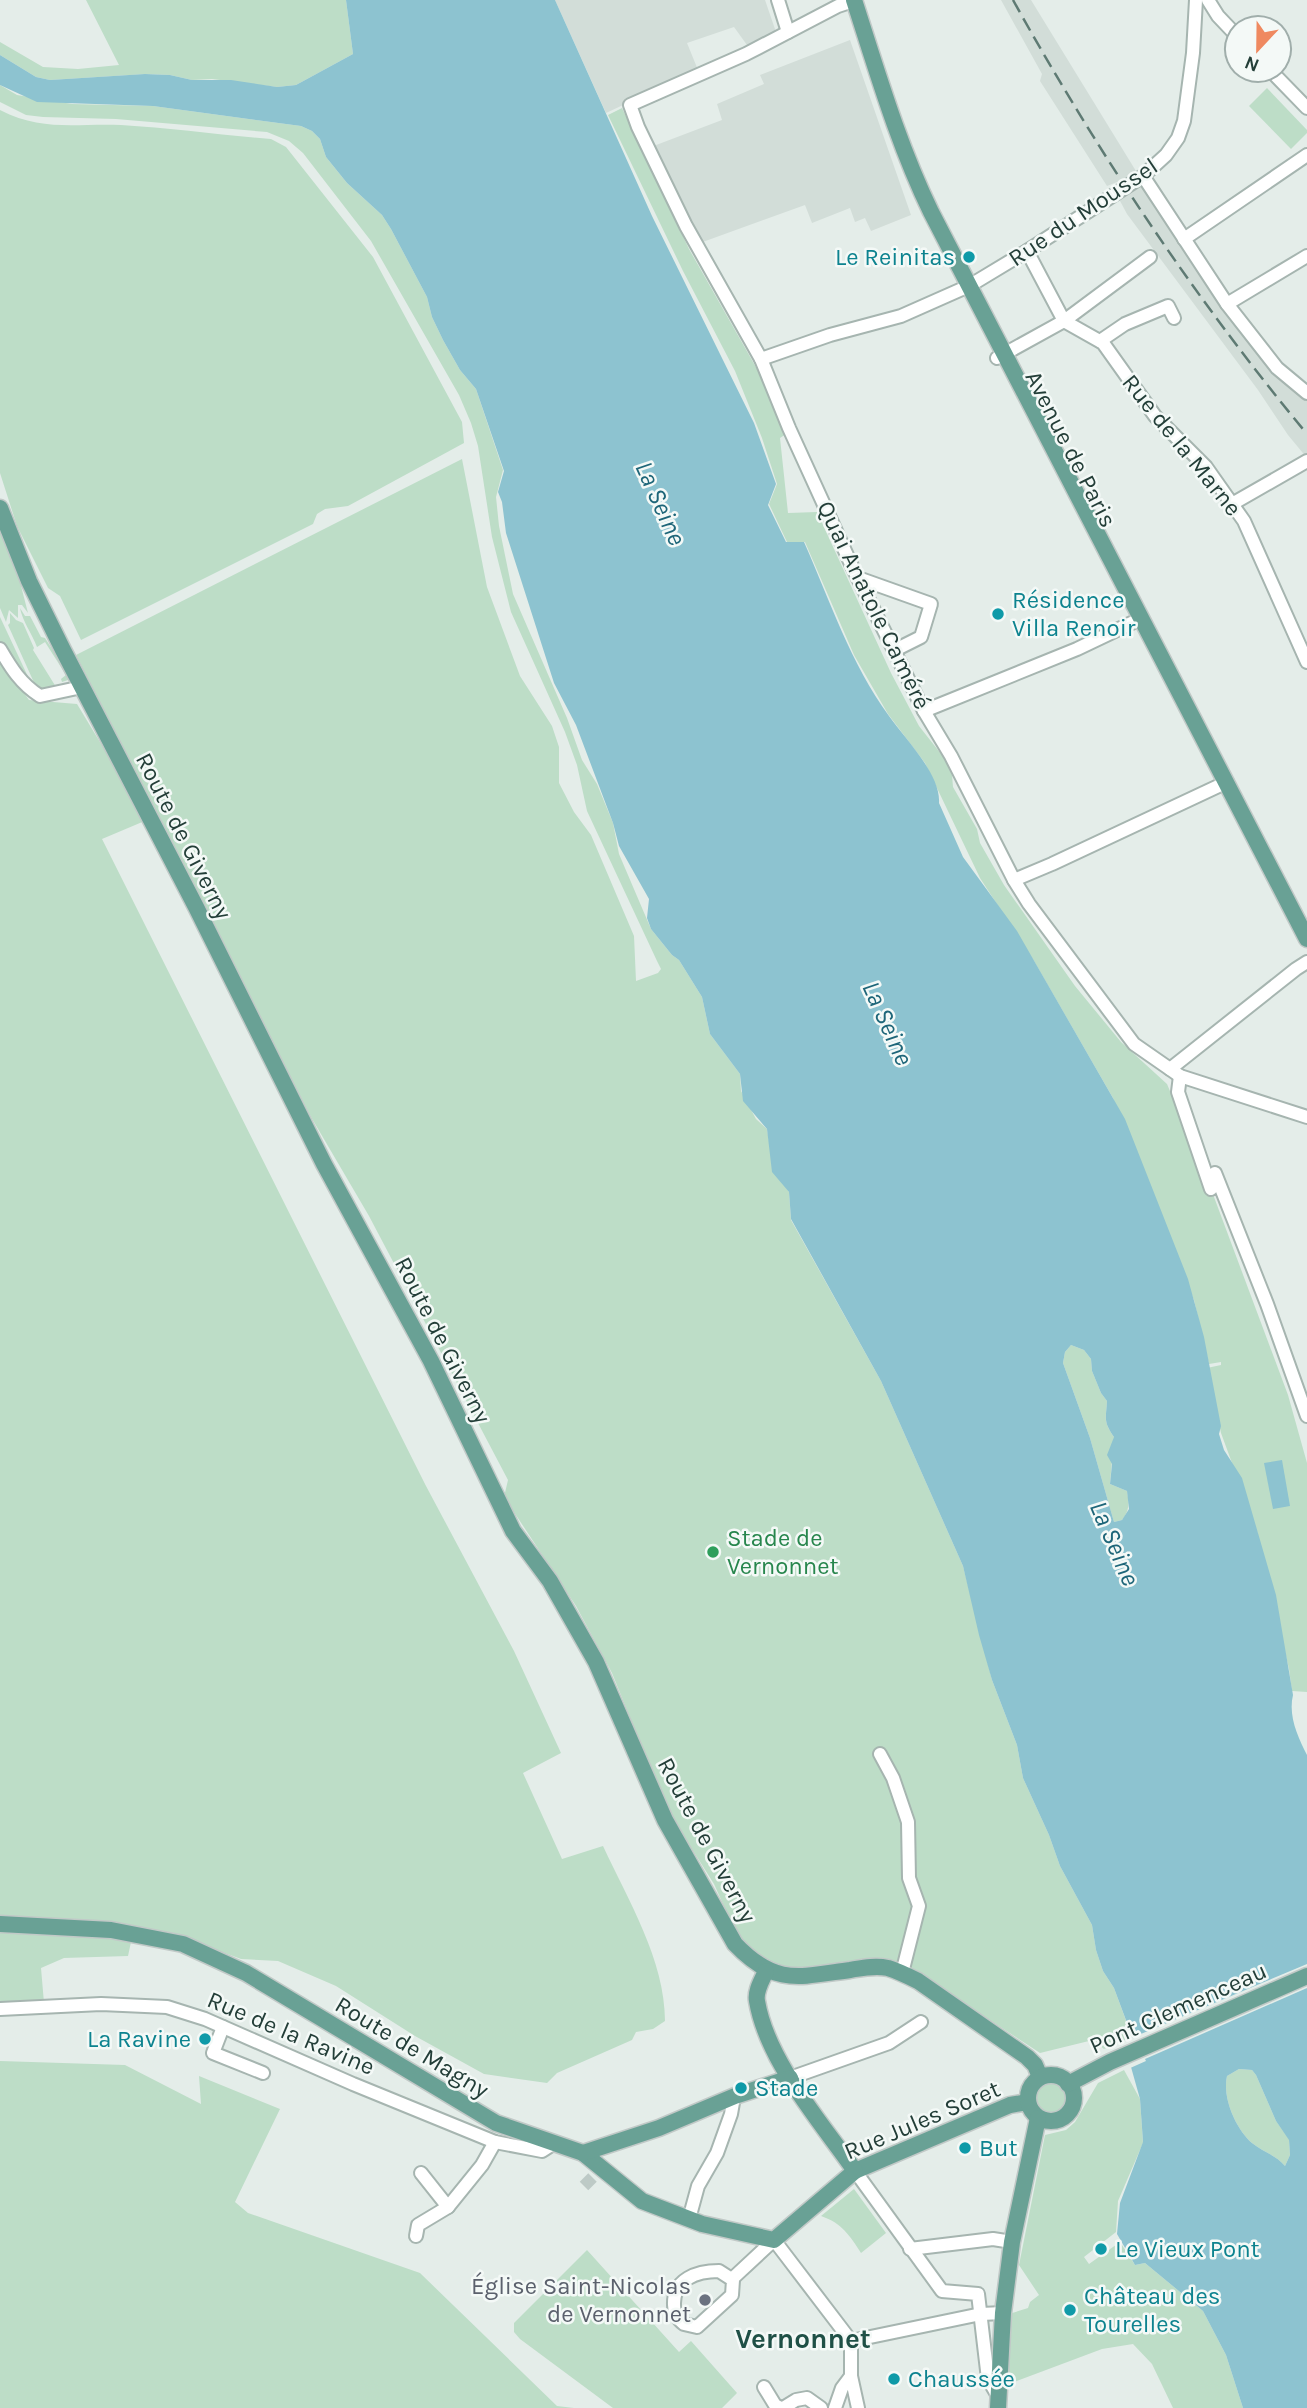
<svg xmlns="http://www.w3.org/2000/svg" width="1307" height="2408" font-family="Karla,sans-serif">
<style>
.built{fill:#d2ddd8}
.green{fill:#bdddc7}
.water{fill:#8dc3d0;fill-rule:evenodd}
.pier{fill:#e4ede9}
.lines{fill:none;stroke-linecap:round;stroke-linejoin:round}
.minor-tunnel{stroke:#bdcac6;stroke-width:12;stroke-dasharray:12 6;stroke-linecap:butt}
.minor-casing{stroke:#a6b5b0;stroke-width:16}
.major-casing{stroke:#c1c9c7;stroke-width:19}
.minor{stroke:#fff;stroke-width:12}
.major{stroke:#69a195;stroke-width:16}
.rail{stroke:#5e7a73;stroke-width:2.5;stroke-dasharray:14 7;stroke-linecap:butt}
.culture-dot{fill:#0f9aa8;stroke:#f4f9f7;stroke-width:2.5}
.leisure-dot{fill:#2e9e5b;stroke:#f4f9f7;stroke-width:2.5}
.worship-dot{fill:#6b7280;stroke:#f4f9f7;stroke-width:2.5}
.labels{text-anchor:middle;stroke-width:5;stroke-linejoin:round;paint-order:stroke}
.street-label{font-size:24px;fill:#233e38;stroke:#f4f9f7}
.culture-label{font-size:24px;fill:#0d838f;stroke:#f4f9f7;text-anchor:start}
.leisure-label{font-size:24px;fill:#27864d;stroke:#f4f9f7;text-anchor:start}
.worship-label{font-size:24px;fill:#5b616d;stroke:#f4f9f7;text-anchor:end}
.water-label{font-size:26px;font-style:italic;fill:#1e6679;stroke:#f4f9f7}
.quarter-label{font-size:28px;font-weight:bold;fill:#1f5046;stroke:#f4f9f7}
</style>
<rect width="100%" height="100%" fill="#e4ede9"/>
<g class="built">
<path d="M555 0H765L776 32 747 45 734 27 687 43 698 70 606 113Z"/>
<path d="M1001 0H1031L1147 189 1278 373 1307 400V458L1288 435 1258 390 1127 214 1119 199 1126 195 1117 182 1107 186 1040 81 1042 74Z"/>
<path d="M850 40 911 215 871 231 865 218 855 222 850 208 812 223 805 205 700 243 692 250 643 150 722 120 717 104 764 84 760 75Z"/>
</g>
<g class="green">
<path d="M86 0H346L353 54 296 85 277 87 212 79 192 80 170 75 146 74 50 80 36 77 0 55V42L43 67 78 69 119 65Z"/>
<path d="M0 85 17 95 72 104 153 106 301 126 312 131 320 139 326 157 347 183 382 215 391 229 427 297 432 317 443 340 460 370 476 389 503 470 496 497 499 526 513 594 567 718 582 760 597 784 613 823 619 854 651 929 672 955 679 960 702 997 710 1034 740 1074 741 1091 756 1119 767 1129 773 1166 789 1192 791 1220 881 1381 963 1566 992 1680 1017 1745 1023 1778 1049 1835 1060 1866 1092 1925 1096 1950 1103 1971 1114 1988 1132 2037 1104 2049 1093 2040 1040 2053 920 1974 804 1970 776 1966 752 1952 736 1933 714 1884 668 1811 612 1673 576 1606 504 1497 508 1480 369 1216 311 1117 76 655 462 459 487 587 520 676 552 726 559 747V783L574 812 591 835 634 936 636 981 658 973 661 969 657 961 587 811 577 765 565 732 511 612 492 537 478 446 471 423 459 395 371 241 303 153 289 141 267 132 116 119 43 117 26 115 0 102Z"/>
<path d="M1267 88 1307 130V133L1291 149 1249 106Z"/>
<path d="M622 108 689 249 757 369 786 434 780 438 788 513 817 512 891 673 919 726 945 759 952 775 953 787 977 829 980 843 1004 885 1075 986 1121 1042 1167 1084 1211 1189 1288 1395 1307 1463V1692L1292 1691 1289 1669 1257 1531 1221 1433 1207 1368 1221 1365V1362L1209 1364 1194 1300 1113 1098 1034 961 980 878 925 763 888 714 854 655 805 542H787L769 504 777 484 762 438 735 371 683 271 608 115Z"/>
<path d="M0 110C43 132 76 123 121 125 171 128 221 135 271 139L286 147 373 257 462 422 464 443 348 506 325 509 317 514 313 524 81 640 60 596 48 588 17 526 0 473Z"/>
<path d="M0 529 20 582 28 613 22 605H18V618L9 610 6 622 0 608Z"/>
<path d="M20 608 25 616H30L41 637 45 638 69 675 68 680 62 682 61 679 66 675 45 642 37 647C32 634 22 620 20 608Z"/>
<path d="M10 613 16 620 23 623 34 648 33 650 56 687 43 692 36 687 8 625 10 623Z"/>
<path d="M0 617 30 681 29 686 0 645Z"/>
<path d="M0 659 29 700 77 704 147 820 102 839 426 1486 514 1651 561 1753 523 1773 562 1859 603 1846C628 1900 665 1960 665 2021L653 2029 636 2032 632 2040 557 2073 547 2083 484 2074 415 2036 336 1986 278 1961 241 1959 184 1938 134 1928 128 1956 64 1958 41 1968 44 2003 0 2005Z"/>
<path d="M1071 1345 1084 1350 1091 1359 1092 1371 1101 1393 1107 1401C1106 1419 1103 1421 1114 1437L1110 1484 1127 1491C1129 1503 1130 1510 1122 1520L1114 1522 1090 1438 1063 1363 1065 1352Z"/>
<path d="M0 2061 125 2065 201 2104 199 2076 280 2109 235 2202 248 2213 420 2273 557 2406 574 2408H0Z"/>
<path d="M1239 2069 1252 2070 1256 2075 1276 2121 1289 2139 1290 2155 1285 2166C1276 2155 1263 2152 1252 2143 1236 2129 1222 2098 1227 2076Z"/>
<path d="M1124 2070 1140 2099 1143 2143 1118 2201 1116 2232 1084 2257 1089 2264 1120 2242 1135 2265 1145 2263 1203 2311 1226 2355 1243 2408H1173L1152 2364 1133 2344 1102 2349 1009 2384V2314L1028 2308 1030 2302 1039 2295 1019 2265 1045 2135 1066 2130 1075 2122 1098 2083Z"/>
<circle cx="1051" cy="2098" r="17"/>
<path d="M854 2189 886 2233 861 2253C850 2236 842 2223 821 2216Z"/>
<path d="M587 2250 679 2352 691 2341 737 2393 722 2408H613L520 2339 514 2332V2323Z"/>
</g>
<g class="water">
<path d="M346 0H555L652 216 754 423 776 484 768 505 786 542H804C830 601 851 664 889 716 905 739 941 774 939 803L963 857 1017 931 1125 1119 1188 1279 1204 1337 1221 1426 1219 1434 1224 1450 1242 1478 1276 1595 1293 1695C1288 1716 1298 1737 1307 1755V2408H1243L1226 2355 1203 2311 1145 2263 1135 2265 1117 2234 1120 2203 1143 2142 1140 2099 1131 2067 1145 2060 1133 2039 1114 1988 1103 1971 1096 1950 1092 1925 1060 1866 1049 1835 1023 1778 1017 1745 992 1680 979 1635 963 1566 881 1381 791 1219 789 1192 772 1172 767 1129 743 1101 740 1074 710 1034 702 997 679 960 672 955 651 929 647 918 649 899 619 846 613 823 576 725 554 683 506 533 502 502 498 492 504 471 476 389 460 370 443 340 432 317 427 297 391 229 382 215 347 183 326 157 320 139 312 131 301 126 153 106 37 102 0 85V55L36 77 50 80 145 74 170 75 192 80H231L277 87 296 85 353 54ZM1071 1345 1084 1350 1091 1359 1092 1371 1101 1393 1107 1401C1106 1419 1103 1421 1114 1437L1107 1455 1112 1464 1110 1484 1127 1491 1129 1509 1122 1520 1114 1522 1090 1438 1063 1363 1065 1352ZM1239 2069 1252 2070 1256 2075 1276 2121 1289 2140 1290 2155 1285 2166C1276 2155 1263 2152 1252 2143 1236 2129 1222 2098 1227 2076Z"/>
<path d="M1282 1460 1290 1506 1273 1509 1264 1463Z"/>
</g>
<path class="pier" d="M1307 1964V1988L1145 2059 1146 2061 1128 2069 1129 2064 1141 2059 1129 2039Z"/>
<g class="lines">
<path class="minor-tunnel" d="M584 2186 593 2177"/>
<g class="minor-casing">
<g id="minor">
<path d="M778 0 788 32"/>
<path d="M856 0 838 6 746 54 630 105 638 127 686 226 761 359 789 428 851 564 924 711 951 756 1014 880 1029 904 1134 1044 1180 1076 1307 1117"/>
<path d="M1208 0 1218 16 1237 36"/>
<path d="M1270 70 1307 108"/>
<path d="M1143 176 1227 304 1277 368 1307 393"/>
<path d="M1184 239 1307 155"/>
<path d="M1027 251 1064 321 1103 343 1155 416 1206 467 1244 521 1307 662"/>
<path d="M969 286 1027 251 1143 176 1166 155 1178 138 1184 121 1193 53 1196 0"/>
<path d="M1227 304 1307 256"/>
<path d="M1100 341 1125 324 1168 306 1174 318"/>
<path d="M997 358 1064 321 1150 257"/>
<path d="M761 359 830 335 901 316 962 289"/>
<path d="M1232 504 1307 461"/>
<path d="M858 578 931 604 921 637 895 650"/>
<path d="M0 649C11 668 21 684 40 696L82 687"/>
<path d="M924 711 1077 649 1142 618"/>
<path d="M1014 880 1052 864 1227 782"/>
<path d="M1170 1069 1296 969 1307 962"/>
<path d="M1180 1076 1178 1092 1211 1189 1215 1173 1267 1304 1307 1416"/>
<path d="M880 1754 893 1778 908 1822 909 1878 919 1906 902 1973"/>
<path d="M0 2009 101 2004 167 2007 205 2019 353 2084 495 2142 542 2151 553 2144"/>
<path d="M223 2027 213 2053 263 2073"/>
<path d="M790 2078 889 2043 921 2022"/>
<path d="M855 2171 942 2291 978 2294 988 2379 998 2396"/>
<path d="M421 2173 448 2207"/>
<path d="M689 2219 698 2186 717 2153 731 2114 734 2097"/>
<path d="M416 2236 418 2225 448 2207 482 2165 495 2142"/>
<path d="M910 2249 993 2239 1012 2242"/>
<path d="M719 2271 733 2280 732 2295 697 2327 684 2324C677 2319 674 2314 674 2305 673 2279 697 2271 719 2271Z"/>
<path d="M732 2279 774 2240 851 2341V2376L858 2408"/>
<path d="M851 2341 981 2314 1003 2313"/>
<path d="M764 2387 775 2405 781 2408"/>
<path d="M783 2408 796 2400 807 2398 821 2408"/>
<path d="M835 2408 842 2388 851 2376"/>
</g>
</g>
<g class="major-casing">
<g id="major">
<path d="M854 0C877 71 898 144 931 212L1307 939"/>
<path d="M0 508 29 581 63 650 196 907 324 1164 431 1361 513 1531 550 1581 596 1662 665 1820 735 1944C775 1986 798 1977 850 1970 862 1968 875 1965 888 1968 898 1971 908 1976 918 1981L1027 2057 1035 2065 1040 2077"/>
<path d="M0 1924 111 1930 183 1944 246 1973 496 2123 583 2153 642 2201 702 2224 774 2240 855 2171 1010 2105 1028 2102"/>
<path d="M766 1971C762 1980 755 1991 757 2001 767 2061 821 2122 855 2171"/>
<circle cx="1051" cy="2098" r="23"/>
<path d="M1068 2084 1110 2062 1307 1976"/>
<path d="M583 2153 659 2128 735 2096 790 2078"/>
<path d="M998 2408 1003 2313 1012 2242 1038 2118"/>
</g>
</g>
<use href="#minor" class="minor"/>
<use href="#major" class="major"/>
<path class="rail" d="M1013 0C1098 153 1195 299 1307 434"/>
</g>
<g class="culture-dot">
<circle cx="969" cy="257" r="7"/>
<circle cx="998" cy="614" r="7"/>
<circle cx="205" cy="2039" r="7"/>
<circle cx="741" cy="2088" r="7"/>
<circle cx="965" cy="2148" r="7"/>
<circle cx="1101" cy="2249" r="7"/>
<circle cx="1070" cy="2310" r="7"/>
<circle cx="894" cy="2379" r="7"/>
</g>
<circle class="leisure-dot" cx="713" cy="1552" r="7"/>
<circle class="worship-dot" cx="705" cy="2300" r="7"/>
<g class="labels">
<g class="street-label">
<text transform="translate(1083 212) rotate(-34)" y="8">Rue du Moussel</text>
<text transform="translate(1182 445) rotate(51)" y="8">Rue de la Marne</text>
<text transform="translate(1071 449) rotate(63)" y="8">Avenue de Paris</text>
<text transform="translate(874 605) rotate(64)" y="8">Quai Anatole Caméré</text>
<text transform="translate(184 836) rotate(63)" y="8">Route de Giverny</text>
<text transform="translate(443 1340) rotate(63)" y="8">Route de Giverny</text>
<text transform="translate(707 1840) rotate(62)" y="8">Route de Giverny</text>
<text transform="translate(1178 2008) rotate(-24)" y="8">Pont Clemenceau</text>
<text transform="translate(291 2033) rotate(23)" y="8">Rue de la Ravine</text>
<text transform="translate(412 2047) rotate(31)" y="8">Route de Magny</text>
<text transform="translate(922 2120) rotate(-23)" y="8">Rue Jules Soret</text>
</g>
<g class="culture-label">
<text x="955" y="265" text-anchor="end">Le Reinitas</text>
<text x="1012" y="608">Résidence<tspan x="1012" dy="28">Villa Renoir</tspan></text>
<text x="191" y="2047" text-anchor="end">La Ravine</text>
<text x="755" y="2096">Stade</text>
<text x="979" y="2156">But</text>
<text x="1115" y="2257">Le Vieux Pont</text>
<text x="1084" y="2304">Château des<tspan x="1084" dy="28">Tourelles</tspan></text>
<text x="908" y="2387">Chaussée</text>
</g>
<g class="leisure-label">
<text x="727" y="1546">Stade de<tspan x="727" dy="28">Vernonnet</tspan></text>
</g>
<g class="worship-label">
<text x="691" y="2294">Église Saint-Nicolas<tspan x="691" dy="28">de Vernonnet</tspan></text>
</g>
<g class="water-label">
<text transform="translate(661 503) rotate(66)" y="9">La Seine</text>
<text transform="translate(888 1023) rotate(66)" y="9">La Seine</text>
<text transform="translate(1115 1543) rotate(67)" y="9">La Seine</text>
</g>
<g class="quarter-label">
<text x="803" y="2348">Vernonnet</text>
</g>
</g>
<g transform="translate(1258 49) rotate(202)"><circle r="33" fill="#f4f9f7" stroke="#a0aeab" stroke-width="2"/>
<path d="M0-5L12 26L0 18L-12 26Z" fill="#ef8960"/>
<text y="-10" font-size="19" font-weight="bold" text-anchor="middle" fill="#233e38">N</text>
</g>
</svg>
